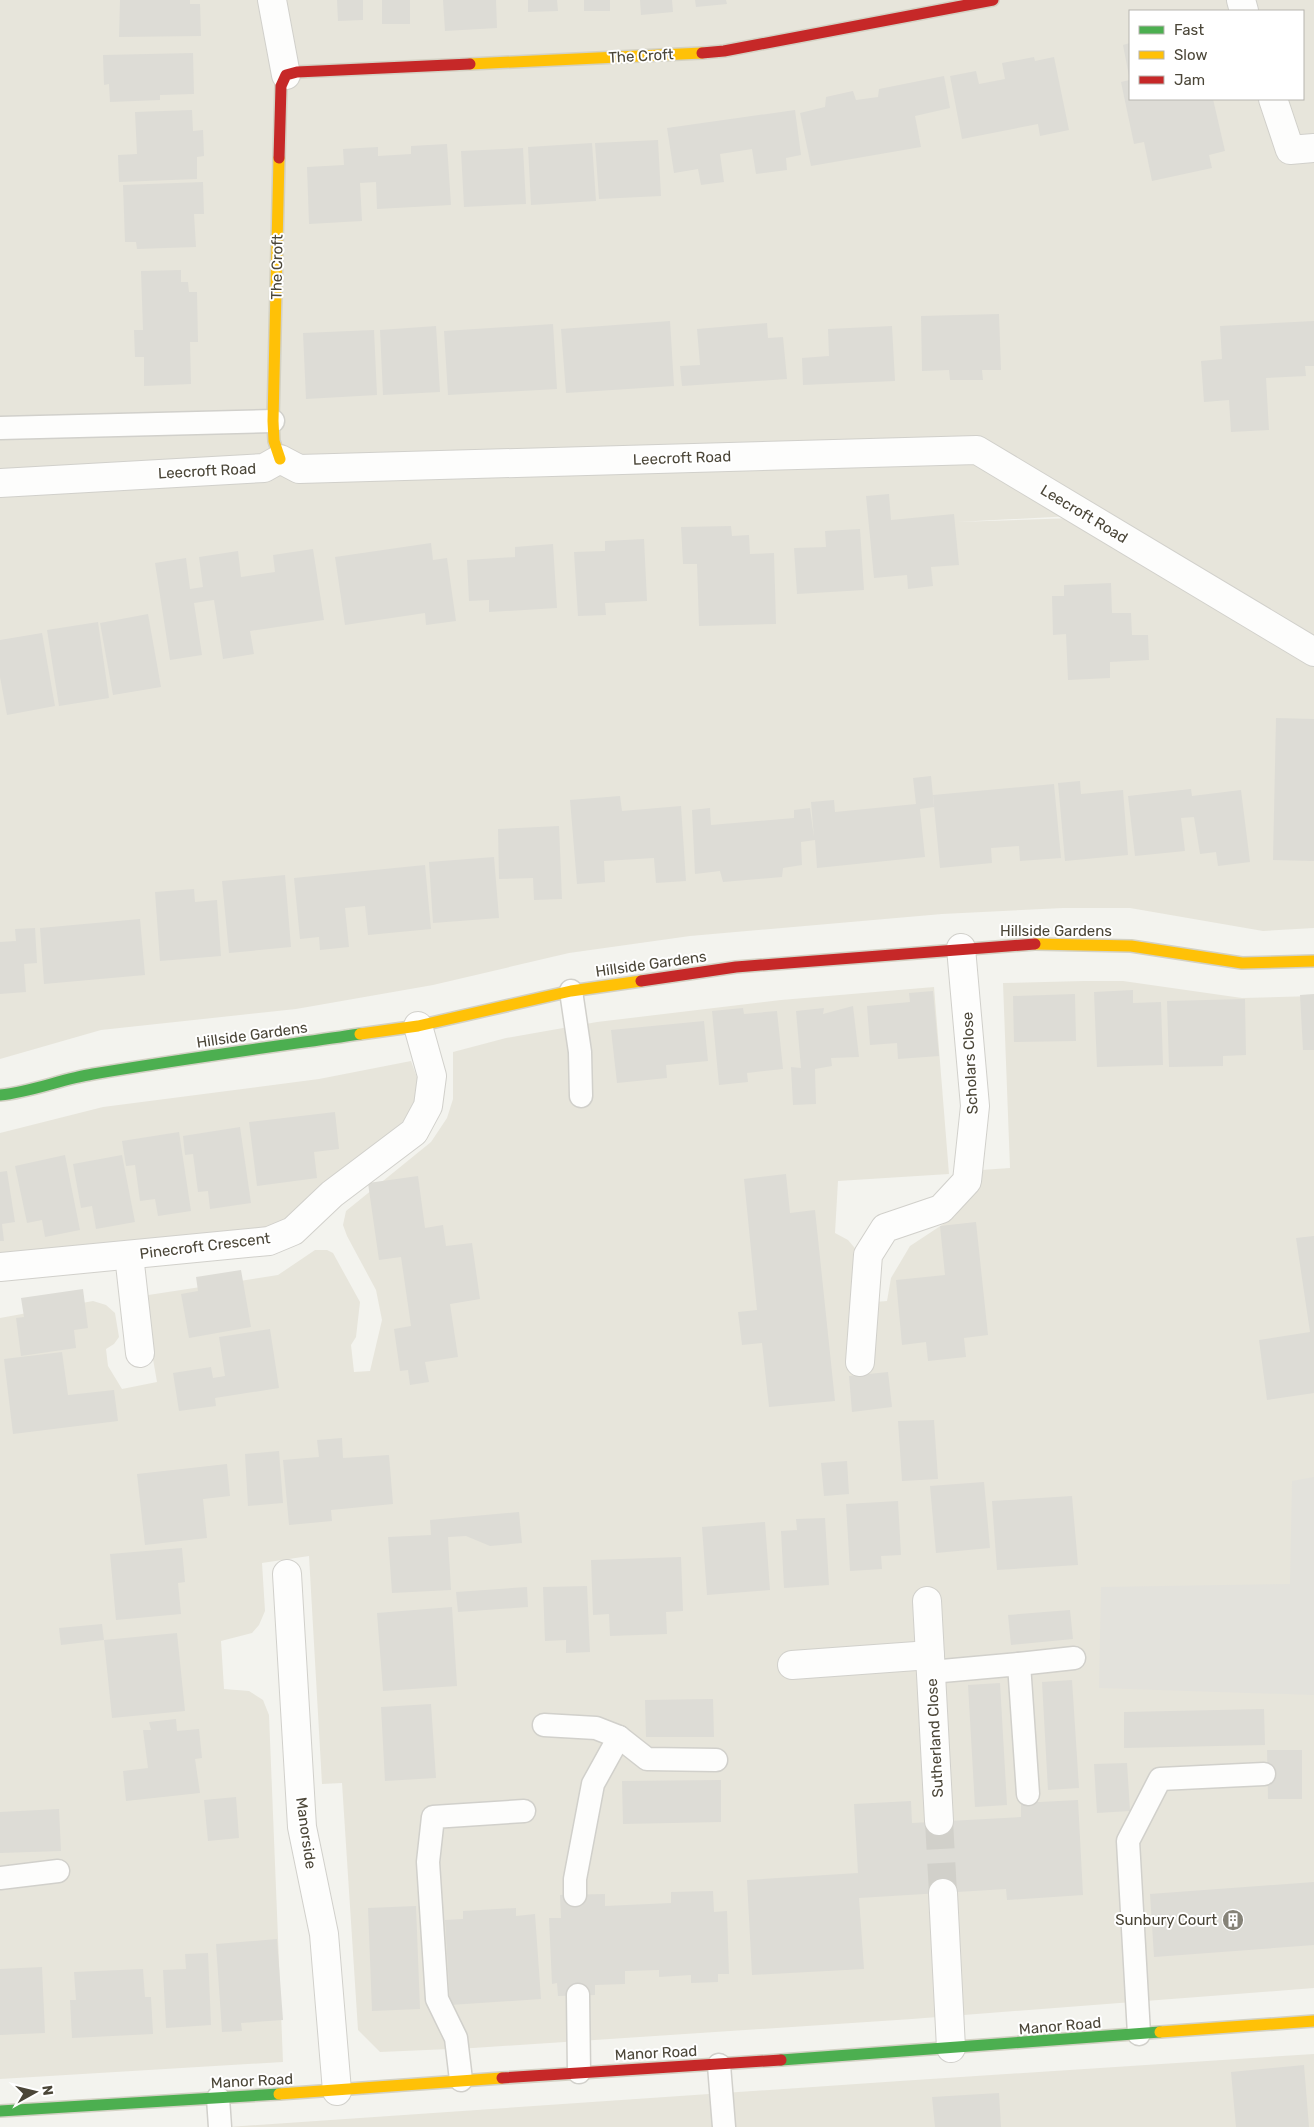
<svg xmlns="http://www.w3.org/2000/svg" width="1314" height="2127" font-family="Rubik,sans-serif">
<style>
.residential{fill:#e7e5db;fill-rule:evenodd}
.parking{fill:#e3e2dc}
.building{fill:#dddcd6}
.lines{fill:none;stroke-linecap:round;stroke-linejoin:round}
.street-tunnel{stroke:#d1d0ca;stroke-width:28;stroke-dasharray:28 14;stroke-linecap:butt}
.lane-casing{stroke:#d1d0cb;stroke-width:25}
.street-casing{stroke:#d1d0cb;stroke-width:30}
.fast-casing{stroke:#d3d1c4;stroke-width:14}
.slow-casing{stroke:#d3d1c4;stroke-width:14}
.jam-casing{stroke:#d3d1c4;stroke-width:14}
.lane{stroke:#fdfdfc;stroke-width:22}
.street{stroke:#fdfdfc;stroke-width:28}
.fast{stroke:#4caf50;stroke-width:11}
.slow{stroke:#ffc107;stroke-width:11}
.jam{stroke:#c62828;stroke-width:11}
.labels{text-anchor:middle;stroke-width:4;stroke-linejoin:round;paint-order:stroke}
.street-label{font-size:15px;fill:#4b4638;stroke:#fff}
.poi-label{font-size:15px;fill:#4b4638;stroke:#fff;text-anchor:end}
</style>
<rect width="100%" height="100%" fill="#f3f3ee"/>
<g class="residential">
<path d="M0 0H1314V928L1263 931 1130 908H1063L942 914 690 936 569 953 433 985 296 1009 101 1030 0 1059ZM1130 11H1303V99H1130ZM1072 516 1074 518 957 522Z"/>
<path d="M1084 981H1123L1242 998 1314 996V1988L912 2019 473 2048 380 2052 358 2030 342 1783 322 1784 309 1556 262 1563 265 1611 259 1625 252 1633 221 1641 224 1689 249 1691 263 1700 269 1715 283 2062 0 2079V1318L93 1301 106 1305 115 1313 119 1337 114 1344 106 1349 108 1366 122 1389 157 1382 142 1296 278 1275 315 1250H327L333 1253 360 1302 356 1337 351 1345 354 1372 370 1371 382 1320 376 1290 347 1236 343 1225 346 1211 431 1142 447 1118 453 1099V1052L506 1038 597 1022 781 1000 934 987 949 1174 838 1181 835 1233 848 1240 859 1253 864 1303 887 1301 891 1278 910 1246 954 1217 970 1196 981 1170 1010 1168 1003 983Z"/>
<path d="M411 1061 419 1083 416 1102 407 1118 259 1244 0 1281V1133L103 1107 319 1079Z"/>
<path d="M1314 2054V2127H228L900 2081Z"/>
</g>
<path class="parking" d="M1314 1477V1695L1099 1688 1101 1587 1290 1584 1292 1481Z"/>
<g class="building">
<path d="M120 0H190V4H200L201 36 119 37Z"/>
<path d="M337 0H363V20L338 21Z"/>
<rect x="382" y="0" width="28" height="24"/>
<path d="M443 0H496L497 28 445 31Z"/>
<path d="M528 0H557L558 11 528 12Z"/>
<rect x="584" y="0" width="26" height="11"/>
<path d="M640 0H672L673 12 641 15Z"/>
<path d="M695 0H726L727 4 696 7Z"/>
<path d="M1130 43V76H1129L1123 45Z"/>
<path d="M193 53 194 94 160 95V100L110 102 109 84 104 85 103 55Z"/>
<path d="M1034 57 1035 61 1054 57 1069 130 1040 136 1038 124 962 139 950 76 976 71 979 84 1005 79 1002 63Z"/>
<path d="M944 76 950 108 915 116 921 147 811 166 800 113 825 107 826 97 853 91 856 100 878 97 879 89Z"/>
<path d="M1130 80V99H1213L1225 151 1209 155 1212 168 1152 181 1144 142 1134 144 1121 82Z"/>
<path d="M192 110 193 131 203 130 204 156 197 157V179L119 182 118 155 137 154 135 112Z"/>
<path d="M795 110 801 155 786 158 787 170 756 174 752 149 720 154 724 182 701 185 698 169 674 173 667 128Z"/>
<path d="M658 140 661 196 599 199 595 143Z"/>
<path d="M592 143 596 201 531 205 528 147Z"/>
<path d="M447 144 451 205 377 209 376 182 360 183 362 221 309 224 307 167 344 165 343 149 378 147V156L411 154V146Z"/>
<path d="M523 148 526 204 464 207 461 151Z"/>
<path d="M203 182 204 214H194L196 247 137 249 136 242H125L123 185Z"/>
<path d="M181 270V282H188L189 292H197L198 342H190L191 384 144 386V357H135L134 330H143L141 271Z"/>
<path d="M999 314 1001 370H982L983 380H950L949 370 922 371 921 316Z"/>
<path d="M670 321 674 386 566 393 561 329Z"/>
<path d="M1314 321V366H1305L1306 376 1266 378 1269 430 1231 432 1229 400 1204 402 1201 361 1222 359 1220 326Z"/>
<path d="M767 323 768 338 783 337 787 379 682 386 680 366 700 365 697 329Z"/>
<path d="M553 324 557 389 448 395 444 331Z"/>
<path d="M436 326 440 392 383 395 380 330Z"/>
<path d="M892 326 895 381 803 385 802 358 829 356 828 329Z"/>
<path d="M374 330 377 395 306 399 303 333Z"/>
<path d="M889 494 891 520 954 514 959 565 931 567 933 586 908 589 907 575 874 578 866 496Z"/>
<path d="M731 526 732 536 749 535 750 554 774 553 776 624 699 626 697 564H683L681 527Z"/>
<path d="M860 529 864 590 797 594 794 548 826 547 825 531Z"/>
<path d="M644 539 647 601 605 603 606 615 578 616 574 552 605 551V541Z"/>
<path d="M431 543 433 560 447 558 456 621 426 625 425 613 345 625 335 557Z"/>
<path d="M553 544 557 608 489 612V600L469 601 467 560 515 557V547Z"/>
<path d="M313 549 324 620 250 631 254 654 223 659 214 600 194 603 202 655 170 660 155 563 186 558 190 589 203 587 199 557 238 551 241 577 275 572 273 555Z"/>
<path d="M1111 583 1112 613H1131L1132 635H1148L1149 660 1110 662V678L1068 680 1066 634 1053 635 1052 596H1064V585Z"/>
<path d="M148 614 161 687 113 695 100 623Z"/>
<path d="M98 622 109 698 59 706 47 630Z"/>
<path d="M42 633 55 706 7 715 0 677V640Z"/>
<path d="M1276 718 1314 719V861L1273 860Z"/>
<path d="M931 776 934 807 920 809 925 857 817 868 815 840 801 842 802 865 783 868 782 877 723 882 720 871 695 874 692 810 710 808 711 825 794 818V810L810 808 814 838 811 802 834 800 835 812 916 804 913 778Z"/>
<path d="M1080 781 1081 794 1123 790 1128 855 1065 861 1058 783Z"/>
<path d="M1054 784 1061 858 1020 861 1019 846 991 848 992 863 940 868 933 795Z"/>
<path d="M1191 789 1192 796 1241 790 1250 862 1218 866 1216 852 1200 854 1194 817 1181 818 1185 851 1135 856 1128 796Z"/>
<path d="M620 796 622 811 681 806 686 881 656 883 654 858 604 861 605 882 577 884 570 800Z"/>
<path d="M559 826 562 899 534 900 533 878 499 879 498 829Z"/>
<path d="M494 857 499 918 433 923 429 862Z"/>
<path d="M425 865 431 929 368 935 365 906 345 908 349 947 320 950 319 937 300 939 294 878Z"/>
<path d="M285 875 291 947 229 953 222 881Z"/>
<path d="M194 889 195 902 217 900 221 956 160 961 155 892Z"/>
<path d="M140 919 145 975 44 984 40 928Z"/>
<path d="M35 928 37 963 24 964 26 992 0 994V942L16 941 15 929Z"/>
<path d="M1133 990V1003L1161 1002 1163 1065 1097 1067 1094 992Z"/>
<path d="M933 991 939 1056 898 1059 897 1043 870 1045 867 1006 910 1002 909 993Z"/>
<path d="M1075 994 1076 1041 1014 1042 1013 996Z"/>
<path d="M1314 994V1050H1303L1300 995Z"/>
<path d="M1245 999 1246 1055 1223 1056V1066L1169 1067 1167 1001Z"/>
<path d="M853 1006 859 1057 831 1058 832 1066 815 1069 816 1104 793 1105 791 1067 801 1068 796 1011 824 1008 823 1014Z"/>
<path d="M743 1008 744 1014 777 1011 783 1069 747 1073 748 1082 719 1085 712 1011Z"/>
<path d="M704 1021 708 1061 666 1065 667 1078 617 1083 611 1030Z"/>
<path d="M335 1112 339 1149 314 1152 317 1178 257 1186 249 1122Z"/>
<path d="M240 1127 251 1203 210 1209 208 1191 198 1192 193 1154 185 1155 183 1136Z"/>
<path d="M179 1132 191 1211 158 1216 155 1199 140 1201 135 1165 126 1166 122 1141Z"/>
<path d="M65 1155 80 1230 45 1237 42 1220 27 1223 15 1166Z"/>
<path d="M122 1155 135 1222 96 1229 92 1206 81 1208 73 1164Z"/>
<path d="M7 1171 15 1222 2 1224 4 1241H0V1172Z"/>
<path d="M786 1174 790 1213 815 1210 835 1401 769 1407 762 1343 742 1345 738 1312 757 1310 744 1179Z"/>
<path d="M418 1176 425 1228 443 1225 446 1246 472 1243 480 1299 450 1304 458 1357 425 1362 429 1382 410 1385 408 1370 400 1371 394 1329 411 1326 401 1257 379 1260 368 1183Z"/>
<path d="M976 1222 988 1335 964 1338 966 1357 928 1361 926 1342 902 1345 896 1280 945 1275 940 1226Z"/>
<path d="M1314 1236V1393L1267 1400 1259 1340 1310 1332 1296 1238Z"/>
<path d="M241 1270 251 1327 189 1338 181 1294 198 1291 196 1277Z"/>
<path d="M83 1289 88 1328 74 1330 76 1348 21 1356 16 1318 24 1317 21 1298Z"/>
<path d="M270 1329 279 1388 215 1398 216 1406 179 1411 173 1373 211 1367 213 1378 225 1376 219 1337Z"/>
<path d="M62 1352 68 1395 114 1390 118 1421 13 1434 4 1359Z"/>
<path d="M888 1372 892 1407 852 1412 849 1376Z"/>
<path d="M934 1420 938 1479 902 1481 898 1421Z"/>
<path d="M342 1438 343 1458 389 1455 393 1504 331 1510 332 1521 289 1525 283 1460 319 1457 317 1440Z"/>
<path d="M279 1451 283 1503 248 1506 245 1454Z"/>
<path d="M847 1461 849 1494 824 1496 821 1463Z"/>
<path d="M227 1464 230 1496 203 1499 207 1538 145 1545 137 1474Z"/>
<path d="M984 1482 990 1548 936 1553 930 1486Z"/>
<path d="M1072 1496 1078 1565 997 1570 992 1501Z"/>
<path d="M898 1501 901 1555 881 1556 882 1569 850 1571 846 1504Z"/>
<path d="M519 1512 522 1543 490 1546 466 1536 448 1537 451 1590 392 1593 388 1537 431 1535 430 1520Z"/>
<path d="M825 1518 829 1585 784 1588 781 1531 797 1530 796 1519Z"/>
<path d="M765 1522 770 1590 707 1595 702 1527Z"/>
<path d="M182 1548 185 1582 178 1583 181 1614 116 1620 110 1554Z"/>
<path d="M681 1557 683 1611 666 1612 667 1634 610 1636 609 1614 593 1615 591 1560Z"/>
<path d="M587 1586 590 1652 566 1653V1640L545 1641 543 1587Z"/>
<path d="M527 1587 528 1607 458 1612 456 1592Z"/>
<path d="M452 1607 457 1686 383 1691 377 1613Z"/>
<path d="M1070 1610 1073 1639 1011 1645 1008 1615Z"/>
<path d="M102 1624 104 1640 177 1633 185 1711 112 1718 104 1640 61 1645 59 1628Z"/>
<path d="M1072 1680 1079 1788 1048 1790 1042 1682Z"/>
<path d="M1000 1683 1007 1805 975 1807 968 1685Z"/>
<path d="M713 1699 714 1737H646L645 1700Z"/>
<path d="M431 1704 436 1778 385 1781 381 1707Z"/>
<path d="M1264 1709 1265 1745 1124 1748V1712Z"/>
<path d="M176 1719 177 1731 199 1729 202 1758 195 1759 200 1793 126 1801 123 1771 148 1768 143 1730H151L149 1722Z"/>
<path d="M1267 1750H1302V1799H1268Z"/>
<path d="M1127 1763 1130 1811 1097 1813 1094 1764Z"/>
<path d="M721 1780V1822L623 1824 622 1781Z"/>
<path d="M236 1797 239 1838 208 1841 204 1800Z"/>
<path d="M1078 1800 1083 1895 1007 1900 1006 1889 859 1898 864 1969 752 1975 747 1880 858 1873 854 1804 911 1801 912 1823 1021 1817V1803Z"/>
<path d="M59 1809 61 1851 0 1853V1812Z"/>
<path d="M1314 1882V1945L1154 1957 1150 1894Z"/>
<path d="M713 1891 714 1912 727 1911 729 1974H718V1982L691 1983V1975L659 1977V1970L625 1971V1984L595 1985V1995L558 1996 557 1983 552 1984 549 1918H561L560 1895 605 1894V1906L671 1903V1892Z"/>
<path d="M416 1906 420 2009 372 2011 368 1908Z"/>
<path d="M516 1908V1916L535 1914 541 1999 450 2005 445 1920 463 1919V1911Z"/>
<path d="M277 1939 283 2020 241 2023 242 2031 222 2032 216 1944Z"/>
<path d="M208 1953 211 2025 166 2028 163 1970 186 1969 185 1954Z"/>
<path d="M42 1967 45 2033 0 2035V1969Z"/>
<path d="M143 1969 145 1997H151L153 2034 72 2038 70 2000H76L74 1972Z"/>
<path d="M1304 2065 1309 2127H1236L1231 2072Z"/>
<path d="M999 2093 1001 2127H935L932 2097Z"/>
</g>
<g class="lines">
<path class="street-tunnel" d="M939 1821 943 1893"/>
<g class="lane-casing">
<g id="lane">
<path d="M0 428 273 421"/>
<path d="M571 991 580 1052 581 1096"/>
<path d="M1019 1664 1074 1658"/>
<path d="M931 1672 1019 1664 1028 1794"/>
<path d="M544 1725 596 1728 619 1737 647 1759 716 1760"/>
<path d="M0 1878 58 1871"/>
<path d="M575 1895V1879L593 1784 619 1737"/>
<path d="M578 1995 579 2072"/>
<path d="M1139 2034 1128 1841 1160 1779 1264 1774"/>
<path d="M719 2065 724 2127"/>
<path d="M461 2080 456 2038 437 1999 428 1862 433 1817 524 1811"/>
<path d="M218 2098 220 2127"/>
</g>
</g>
<g class="street-casing">
<g id="street">
<path d="M272 0 286 75"/>
<path d="M1241 0 1244 11"/>
<path d="M1273 99 1290 150 1314 148"/>
<path d="M0 483 264 468 280 459 299 469 977 450 1314 652"/>
<path d="M129 1255 140 1353"/>
<path d="M0 1267 269 1241 293 1231 332 1194 414 1132 428 1106 432 1076 418 1026"/>
<path d="M860 1362 868 1255 885 1228 941 1209 967 1181 975 1106 961 948"/>
<path d="M287 1574 302 1827 324 1934 337 2091"/>
<path d="M927 1601 939 1821"/>
<path d="M792 1665 930 1655"/>
<path d="M943 1893 951 2048"/>
</g>
</g>
<g class="fast-casing">
<g id="fast">
<path d="M0 1095C32 1092 61 1079 93 1074 182 1059 271 1047 360 1034"/>
<path d="M781 2060 1160 2032"/>
<path d="M0 2111 279 2094"/>
</g>
</g>
<g class="slow-casing">
<g id="slow">
<path d="M470 64 702 53"/>
<path d="M279 158 273 421 274 441 280 459"/>
<path d="M1035 944 1131 946 1242 963 1314 961"/>
<path d="M360 1034 418 1026 571 991 641 981"/>
<path d="M1160 2032 1314 2021"/>
<path d="M279 2094 502 2078"/>
</g>
</g>
<g class="jam-casing">
<g id="jam">
<path d="M702 53 724 51 993 0"/>
<path d="M279 158 281 86 286 75 297 72 470 64"/>
<path d="M641 981 736 967 1035 944"/>
<path d="M502 2078 781 2060"/>
</g>
</g>
<use href="#lane" class="lane"/>
<use href="#street" class="street"/>
<use href="#fast" class="fast"/>
<use href="#slow" class="slow"/>
<use href="#jam" class="jam"/>
</g>
<defs>
<g id="building-disc" transform="scale(1.125)"><circle r="9.5" fill="#868378" stroke="#fff"/><path d="M-4-6H4V6H1V3H-1V6H-4ZM-2.5-4.3h1.7v1.8h-1.7ZM.8-4.3h1.7v1.8H.8ZM-2.5-1h1.7V.8h-1.7ZM.8-1h1.7V.8H.8Z" fill="#fff"/></g>
</defs>
<g fill-rule="evenodd">
<use href="#building-disc" x="1233" y="1920"/>
</g>
<g class="labels">
<g class="street-label">
<text transform="translate(641 56) rotate(-3)" y="5">The Croft</text>
<text transform="translate(277 267) rotate(-89)" y="5">The Croft</text>
<text transform="translate(682 458) rotate(-2)" y="5">Leecroft Road</text>
<text transform="translate(207 471) rotate(-3)" y="5">Leecroft Road</text>
<text transform="translate(1084 514) rotate(31)" y="5">Leecroft Road</text>
<text x="1056" y="936">Hillside Gardens</text>
<text transform="translate(651 964) rotate(-8)" y="5">Hillside Gardens</text>
<text transform="translate(252 1035) rotate(-8)" y="5">Hillside Gardens</text>
<text transform="translate(970 1063) rotate(-93)" y="5">Scholars Close</text>
<text transform="translate(205 1246) rotate(-7)" y="5">Pinecroft Crescent</text>
<text transform="translate(935 1738) rotate(-93)" y="5">Sutherland Close</text>
<text transform="translate(306 1833) rotate(82)" y="5">Manorside</text>
<text transform="translate(1060 2026) rotate(-5)" y="5">Manor Road</text>
<text transform="translate(656 2053) rotate(-3)" y="5">Manor Road</text>
<text transform="translate(252 2081) rotate(-3)" y="5">Manor Road</text>
</g>
<g class="poi-label">
<text x="1217" y="1925">Sunbury Court</text>
</g>
</g>
<rect x="1129" y="10" width="175" height="90" fill="#ffffff" stroke="#b7b5af"/>
<rect x="1139" y="26" width="25" height="8" fill="#4caf50" stroke="#b7b5af"/>
<text x="1174" y="35" font-size="15" fill="#4b4638">Fast</text>
<rect x="1139" y="51" width="25" height="8" fill="#ffc107" stroke="#b7b5af"/>
<text x="1174" y="60" font-size="15" fill="#4b4638">Slow</text>
<rect x="1139" y="76" width="25" height="8" fill="#c62828" stroke="#b7b5af"/>
<text x="1174" y="85" font-size="15" fill="#4b4638">Jam</text>
<g transform="translate(35 2092) rotate(82)" stroke="#ffffff" stroke-width="4" paint-order="stroke">
<path d="M0-4L9 19L0 12L-9 19Z" fill="#4b4638"/>
<text y="-8" font-size="14" font-weight="bold" text-anchor="middle" fill="#4b4638">N</text>
</g>
</svg>
